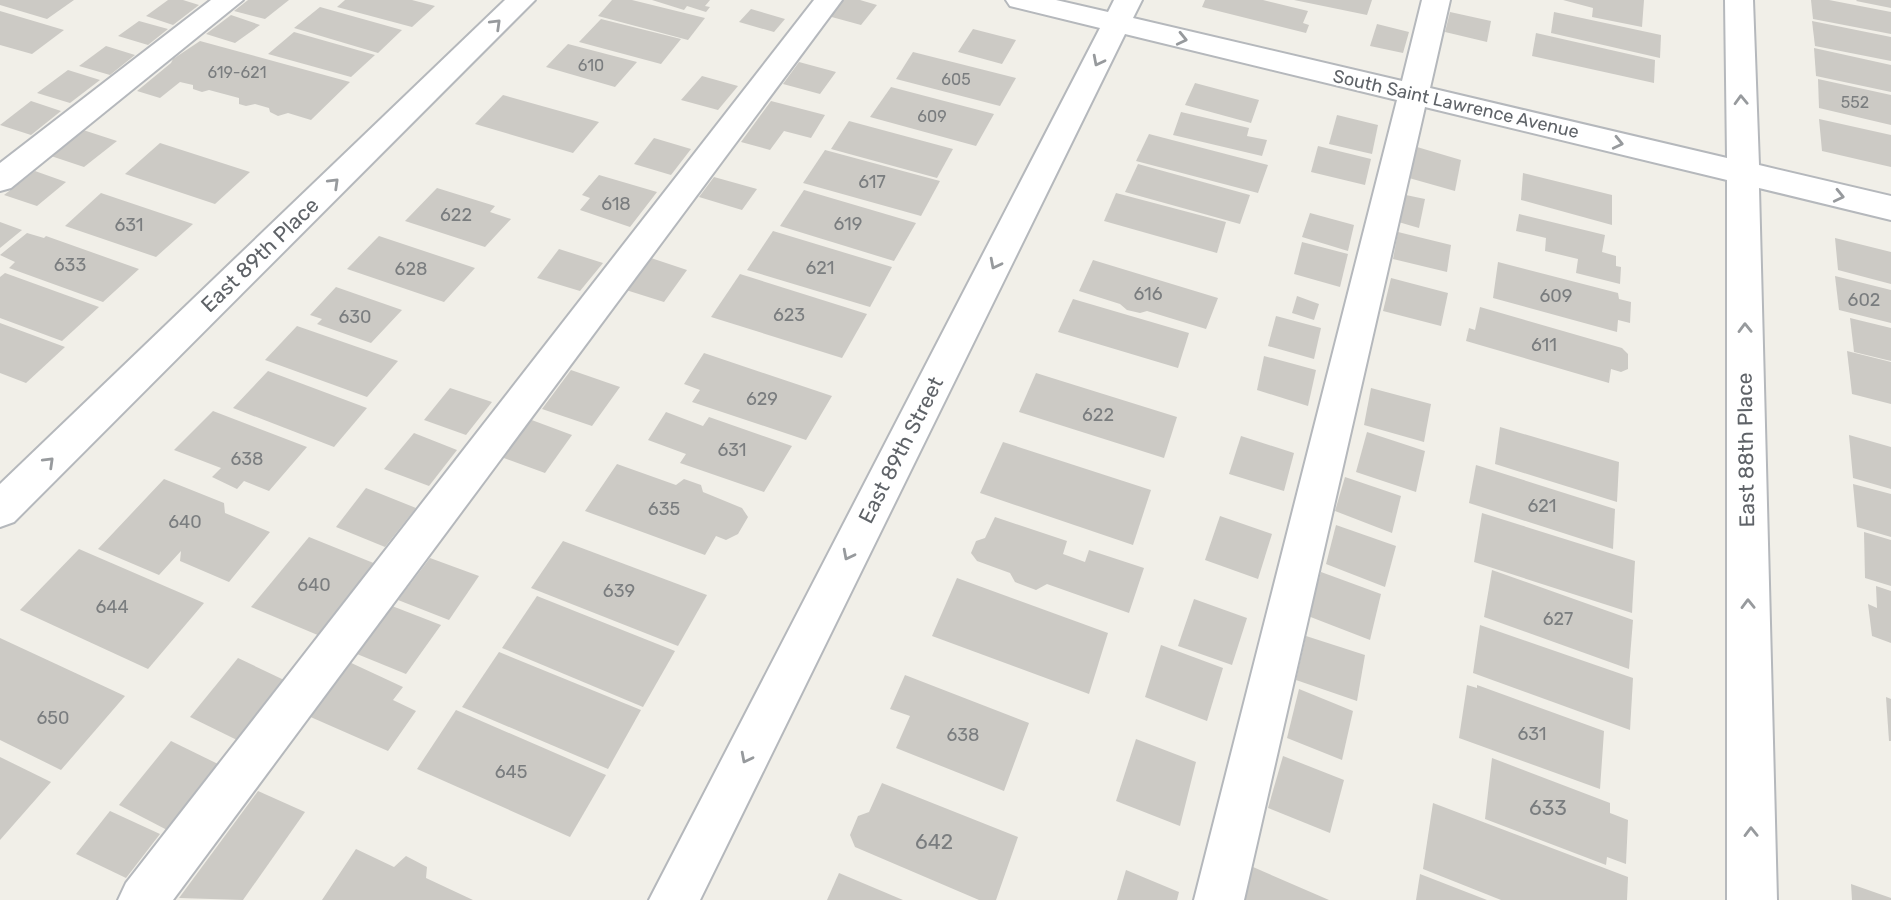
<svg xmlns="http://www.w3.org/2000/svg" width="1891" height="900" font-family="Rubik,sans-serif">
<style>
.building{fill:#cccac5}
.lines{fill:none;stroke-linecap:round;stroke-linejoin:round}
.minor-casing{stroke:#b5b8bc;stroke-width:4}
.minor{fill:#fff;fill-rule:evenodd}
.oneway{stroke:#979a9d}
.labels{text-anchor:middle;stroke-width:5;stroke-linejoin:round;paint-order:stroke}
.far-number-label{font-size:16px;fill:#7a7d7f}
.far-street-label{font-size:18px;fill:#5f6368;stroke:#fff}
.number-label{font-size:18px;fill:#7a7d7f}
.street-label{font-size:21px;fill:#5f6368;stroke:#fff}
.near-number-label{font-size:21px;fill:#7a7d7f}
</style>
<rect width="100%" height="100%" fill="#f1efe8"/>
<g class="building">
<path d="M0 0H74L47 19 0 5Z"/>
<path d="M168 0H183L199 5 173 25 146 16Z"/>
<path d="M248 0H289L265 19 234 11Z"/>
<path d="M345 0H412L435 6 412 27 337 7Z"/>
<path d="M612 0H632L705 18 688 40 598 16Z"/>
<path d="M652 0H710L705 6 710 7 706 12 687 6 684 10Z"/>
<path d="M841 0H860L877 5 861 25 828 16Z"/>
<path d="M1205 0H1263L1308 11 1303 23 1309 25 1306 33 1202 7Z"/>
<path d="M1294 0H1372L1367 15Z"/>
<path d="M1563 0H1644L1642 27 1592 17 1593 8Z"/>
<path d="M1811 0H1829L1891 12V34L1813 19Z"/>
<path d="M1857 0H1891V8L1856 1Z"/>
<path d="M320 7 402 30 378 53 294 28Z"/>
<path d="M751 9 785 19 774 32 739 22Z"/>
<path d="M0 11 64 30 32 54 0 45Z"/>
<path d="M1450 12 1491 21 1487 42 1445 32Z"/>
<path d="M1554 12 1661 35 1660 58 1551 33Z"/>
<path d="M231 15 260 25 235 43 206 34Z"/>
<path d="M601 19 681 39 661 64 579 42Z"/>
<path d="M139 21 168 29 148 45 118 36Z"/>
<path d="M1812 21 1891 37V61L1815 46Z"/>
<path d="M1377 24 1409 32 1403 53 1370 46Z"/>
<path d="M973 29 1016 40 1002 64 958 52Z"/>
<path d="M294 32 375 55 351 77 268 54Z"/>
<path d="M1536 33 1655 60 1654 83 1532 56Z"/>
<path d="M200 41 350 82 311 120 288 113 278 116 270 112 269 108 255 104 246 106 239 104V98L209 90 202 92 193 89V85L180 82 160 98 137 91 171 63 173 59Z"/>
<path d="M568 44 637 62 615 87 546 67Z"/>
<path d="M106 46 135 55 110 75 79 66Z"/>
<path d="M1814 48 1891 65V92L1816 76Z"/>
<path d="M913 52 1016 78 1000 106 896 79Z"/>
<path d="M799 62 836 72 820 94 783 84Z"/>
<path d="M68 70 100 80 70 103 37 93Z"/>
<path d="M702 76 738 86 718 110 681 100Z"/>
<path d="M1818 79 1891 95V125L1819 108Z"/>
<path d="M1195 83 1259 100 1251 123 1185 105Z"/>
<path d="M891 87 994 114 976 146 870 117Z"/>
<path d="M503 95 599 122 573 153 475 124Z"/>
<path d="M31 101 61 111 31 135 0 125Z"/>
<path d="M771 101 825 115 811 138 784 131 770 150 741 142Z"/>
<path d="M1181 112 1249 128 1247 136 1267 140 1262 156 1173 135Z"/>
<path d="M1337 115 1378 125 1372 154 1329 144Z"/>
<path d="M1819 119 1891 135V167L1822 151Z"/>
<path d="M849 121 953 149 937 178 831 149Z"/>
<path d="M80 129 117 141 84 167 48 155Z"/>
<path d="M1149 134 1268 165 1258 193 1136 161Z"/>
<path d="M654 138 691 149 671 175 634 164Z"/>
<path d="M160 143 250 172 215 204 125 174Z"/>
<path d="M1318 146 1371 159 1365 185 1311 172Z"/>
<path d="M1417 147 1461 160 1455 191 1409 178Z"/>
<path d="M825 150 940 181 921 216 803 183Z"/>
<path d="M1138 164 1250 195 1240 224 1125 192Z"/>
<path d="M35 171 66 182 37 206 4 195Z"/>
<path d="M1523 173 1612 195V225L1521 200Z"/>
<path d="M599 175 657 192 630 227 580 210 590 198 582 195Z"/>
<path d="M714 177 757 189 742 210 699 197Z"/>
<path d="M437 188 495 206 490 212 511 219 485 247 405 221Z"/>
<path d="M804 190 916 223 894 261 780 226Z"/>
<path d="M101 193 193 224 156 257 65 226Z"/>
<path d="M1116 193 1226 222 1217 253 1104 221Z"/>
<path d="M1401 194 1425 199 1419 228 1395 221Z"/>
<path d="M1310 213 1354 225 1348 251 1302 237Z"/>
<path d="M1519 214 1605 235 1602 252 1616 256V266L1621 267 1620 284 1576 273 1578 259 1545 251 1546 238 1516 231Z"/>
<path d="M0 222 22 230 0 248Z"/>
<path d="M773 231 892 267 870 307 747 270Z"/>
<path d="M1398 232 1451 245 1447 272 1393 259Z"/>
<path d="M27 233 44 238 46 236 139 269 103 302 9 268 15 262 0 255Z"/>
<path d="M379 236 475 268 444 302 347 269Z"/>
<path d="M1835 238 1891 252V284L1838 270Z"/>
<path d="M1302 242 1348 254 1340 287 1294 274Z"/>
<path d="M559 249 603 263 580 291 537 278Z"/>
<path d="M651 258 687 270 664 302 626 290Z"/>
<path d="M1093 260 1218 298 1206 329 1147 311 1140 313 1127 310 1120 304 1079 291Z"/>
<path d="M1498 262 1618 293 1619 299 1631 302 1630 323 1618 320 1617 332 1493 298Z"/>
<path d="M5 273 99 307 62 341 0 318V277Z"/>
<path d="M740 274 867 314 842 358 711 317Z"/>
<path d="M1835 276 1891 290V323L1839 310Z"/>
<path d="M1391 278 1448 293 1441 326 1383 311Z"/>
<path d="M336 287 402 310 371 343 317 324 322 319 310 315Z"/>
<path d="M1297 296 1319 304 1314 320 1292 313Z"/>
<path d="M1073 299 1189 333 1178 368 1058 332Z"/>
<path d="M1480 307 1622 348 1628 354V369L1621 372 1611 369 1609 383 1466 341 1469 328 1475 330Z"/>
<path d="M1276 316 1321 328 1314 359 1268 346Z"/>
<path d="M1850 318 1891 328V361L1854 352Z"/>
<path d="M0 323 65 347 26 383 0 373Z"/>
<path d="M297 326 398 361 367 397 265 360Z"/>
<path d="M1847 351 1891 362V404L1852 394Z"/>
<path d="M704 353 832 396 806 440 692 402 700 390 684 384Z"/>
<path d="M1264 356 1316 370 1308 406 1257 390Z"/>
<path d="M571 370 620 387 592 426 542 409Z"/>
<path d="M268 371 367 408 334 447 233 408Z"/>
<path d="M1036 373 1177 417 1164 458 1019 412Z"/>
<path d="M450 388 492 402 466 435 424 420Z"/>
<path d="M1371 388 1431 404 1424 442 1364 425Z"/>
<path d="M213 411 307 447 269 491 244 481 237 489 212 477 221 468 174 450Z"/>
<path d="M666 412 703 426 709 417 792 446 764 492 680 463 686 454 648 440Z"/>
<path d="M529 419 572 435 545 473 501 457Z"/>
<path d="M1500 427 1619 462 1617 502 1495 464Z"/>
<path d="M1367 432 1425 451 1416 492 1356 472Z"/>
<path d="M414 433 457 450 429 486 384 469Z"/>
<path d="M1849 435 1891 447V489L1853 478Z"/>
<path d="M1241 436 1294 453 1284 491 1229 474Z"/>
<path d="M1003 442 1151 490 1133 545 980 493Z"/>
<path d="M617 464 676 485 684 479 701 485 703 492 742 508 748 517 738 534 726 540 716 536 705 555 585 511Z"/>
<path d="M1476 465 1615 509 1613 549 1469 503Z"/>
<path d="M1345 477 1401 496 1392 533 1335 511Z"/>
<path d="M164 479 224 503 225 513 270 532 229 582 180 561 181 551 159 575 98 549Z"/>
<path d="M1853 484 1891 494V537L1857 527Z"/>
<path d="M366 488 416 508 385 547 336 527Z"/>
<path d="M1482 513 1635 561 1632 613 1474 562Z"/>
<path d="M1220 516 1272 534 1258 579 1205 560Z"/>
<path d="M995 517 1067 541 1063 554 1085 562 1089 550 1144 568 1129 613 1047 584 1036 590 1015 582 1010 573 977 561 971 553 976 541 985 538Z"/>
<path d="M1336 525 1396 546 1385 587 1326 564Z"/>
<path d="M1864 532 1891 540V586L1865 578Z"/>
<path d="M309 537 376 564 320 636 251 607Z"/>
<path d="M563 541 707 595 678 646 531 588Z"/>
<path d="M79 549 204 603 148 669 20 610Z"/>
<path d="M430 558 479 576 449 620 398 600Z"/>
<path d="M1492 570 1633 620 1629 669 1484 617Z"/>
<path d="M1321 572 1381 594 1370 640 1308 616Z"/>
<path d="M957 578 1108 633 1089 694 932 636Z"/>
<path d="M1876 586 1891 591V643L1872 636 1868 604 1877 608Z"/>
<path d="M537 596 675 651 643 707 502 648Z"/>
<path d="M1194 599 1247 618 1232 665 1178 646Z"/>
<path d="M392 606 441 625 406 674 357 654Z"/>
<path d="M1480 625 1633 678 1630 730 1473 673Z"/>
<path d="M1306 636 1365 655 1357 701 1296 680Z"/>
<path d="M0 638 125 696 61 770 0 740Z"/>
<path d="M1161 645 1223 668 1207 721 1145 697Z"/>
<path d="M499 652 641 710 608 769 462 707Z"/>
<path d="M238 658 284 680 239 741 190 717Z"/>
<path d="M347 661 403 687 393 700 416 711 388 751 306 715Z"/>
<path d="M905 675 1029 723 1004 791 896 748 910 716 890 709Z"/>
<path d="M1467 685 1477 688V685L1604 731 1600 789 1459 738Z"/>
<path d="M1299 689 1353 711 1342 760 1287 738Z"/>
<path d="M1886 697 1891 699V741H1889Z"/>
<path d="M456 710 606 775 570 837 417 769Z"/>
<path d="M1136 739 1196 762 1180 826 1116 801Z"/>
<path d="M171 741 218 764 169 831 119 805Z"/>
<path d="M1283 756 1344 780 1330 833 1268 808Z"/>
<path d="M0 757 51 782 0 840Z"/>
<path d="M1492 758 1610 803V813L1628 820 1626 864 1607 857 1606 865 1485 819Z"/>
<path d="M882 783 1018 837 996 900H979L855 847 850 835 858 816 869 812Z"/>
<path d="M258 791 305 812 243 900 179 898Z"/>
<path d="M1433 803 1628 877 1627 900H1501L1423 869Z"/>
<path d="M110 811 160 834 126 878 76 854Z"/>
<path d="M356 849 394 867 406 856 427 867 426 878 473 900H322Z"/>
<path d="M1253 867 1329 900H1244Z"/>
<path d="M1126 870 1179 892 1177 900H1117Z"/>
<path d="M839 873 903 900H827Z"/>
<path d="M1420 874 1487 900H1416Z"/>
<path d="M1851 884 1891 898V900H1852Z"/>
</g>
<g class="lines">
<g class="minor-casing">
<g id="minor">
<path d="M211 0H243L11 188 0 191V163Z"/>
<path d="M505 0H535L14 522 0 527V484Z"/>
<path d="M814 0H842L173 900H118L126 883Z"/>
<path d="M1006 0H1056L1108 12 1114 0H1142L1133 18 1402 81 1422 0H1450L1430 88 1727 158 1725 0H1753L1759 165 1891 196V220L1759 188 1777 900H1727V180L1425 107 1244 900H1194L1397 100 1125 34 700 900H649L1100 28 1010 6Z"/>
</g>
</g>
<use href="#minor" class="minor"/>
</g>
<defs><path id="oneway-chevron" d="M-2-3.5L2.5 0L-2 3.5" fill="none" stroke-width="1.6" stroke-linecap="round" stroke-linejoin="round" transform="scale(1.75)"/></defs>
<g class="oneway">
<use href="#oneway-chevron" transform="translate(496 24) rotate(-44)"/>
<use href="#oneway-chevron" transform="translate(1182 39) rotate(13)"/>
<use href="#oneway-chevron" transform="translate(1098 61) rotate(117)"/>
<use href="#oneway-chevron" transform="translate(1741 100) rotate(-92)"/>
<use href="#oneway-chevron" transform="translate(1618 143) rotate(13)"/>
<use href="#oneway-chevron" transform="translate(334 183) rotate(-44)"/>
<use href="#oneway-chevron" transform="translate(1839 196) rotate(13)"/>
<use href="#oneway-chevron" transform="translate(995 264) rotate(117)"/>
<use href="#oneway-chevron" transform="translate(1745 328) rotate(-91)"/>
<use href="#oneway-chevron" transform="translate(49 462) rotate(-44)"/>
<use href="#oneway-chevron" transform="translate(848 555) rotate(117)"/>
<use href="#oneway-chevron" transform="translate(1748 604) rotate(-91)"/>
<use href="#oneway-chevron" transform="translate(746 758) rotate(117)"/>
<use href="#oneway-chevron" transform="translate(1751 832) rotate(-91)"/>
</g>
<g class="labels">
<g class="far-number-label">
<text x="591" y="71">610</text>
<text x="237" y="78">619-621</text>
<text x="956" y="85">605</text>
<text x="1855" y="108">552</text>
<text x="932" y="122">609</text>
</g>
<g class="far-street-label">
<text transform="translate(1456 104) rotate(13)" y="6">South Saint Lawrence Avenue</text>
</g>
<g class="number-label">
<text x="872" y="188">617</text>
<text x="616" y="210">618</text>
<text x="456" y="221">622</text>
<text x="848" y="230">619</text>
<text x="129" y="231">631</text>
<text x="70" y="271">633</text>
<text x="820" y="274">621</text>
<text x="411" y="275">628</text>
<text x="1148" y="300">616</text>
<text x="1556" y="302">609</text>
<text x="1864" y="306">602</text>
<text x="789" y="321">623</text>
<text x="355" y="323">630</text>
<text x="1544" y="351">611</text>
<text x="762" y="405">629</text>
<text x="1098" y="421">622</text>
<text x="732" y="456">631</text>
<text x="247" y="465">638</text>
<text x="1542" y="512">621</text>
<text x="664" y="515">635</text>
<text x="185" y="528">640</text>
<text x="314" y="591">640</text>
<text x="619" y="597">639</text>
<text x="112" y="613">644</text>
<text x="1558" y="625">627</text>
<text x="53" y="724">650</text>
<text x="1532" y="740">631</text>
<text x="963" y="741">638</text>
<text x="511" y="778">645</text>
</g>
<g class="street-label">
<text transform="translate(260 255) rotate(-44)" y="7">East 89th Place</text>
<text transform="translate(901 450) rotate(-63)" y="7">East 89th Street</text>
<text transform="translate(1746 450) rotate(-91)" y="7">East 88th Place</text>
</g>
<g class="near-number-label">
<text x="1548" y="815">633</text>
<text x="934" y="849">642</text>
</g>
</g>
</svg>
